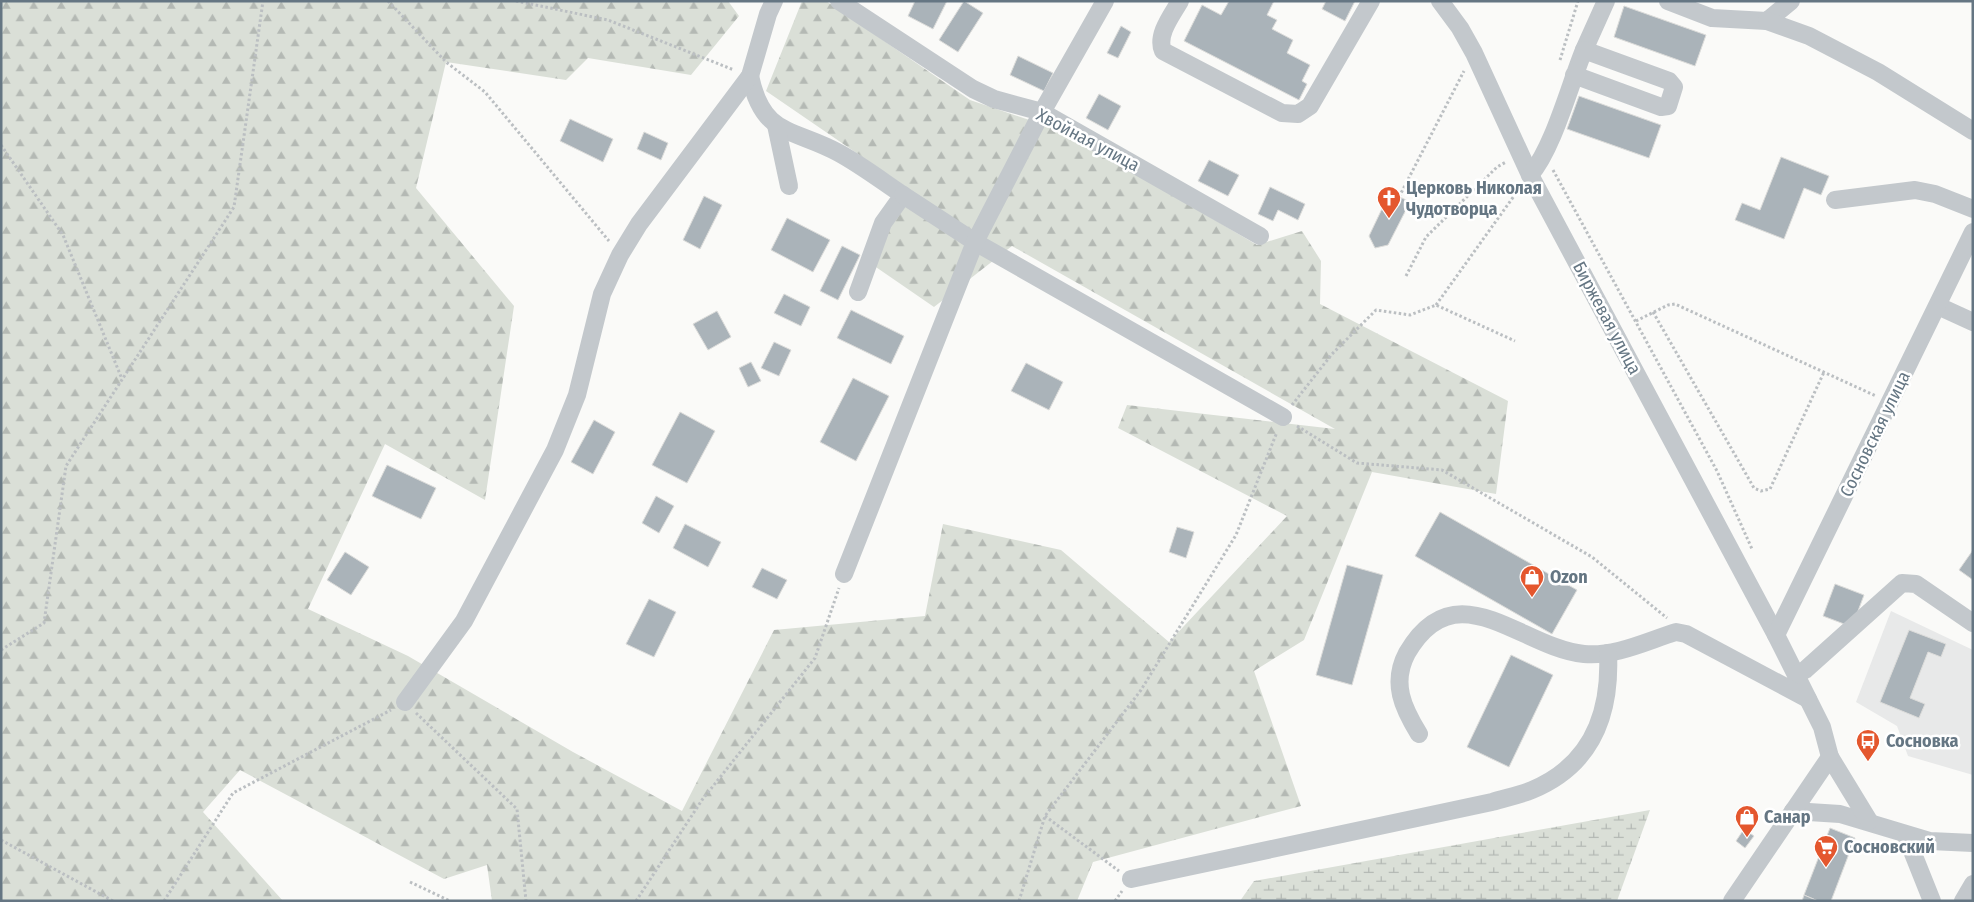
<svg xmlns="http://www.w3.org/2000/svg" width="1974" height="902" font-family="'Fira Sans Condensed',sans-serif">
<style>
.built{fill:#e8e9e9}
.forest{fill:url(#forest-firs)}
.wetland{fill:url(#wetland-marsh)}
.building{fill:#aab3b9;stroke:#dcdcda}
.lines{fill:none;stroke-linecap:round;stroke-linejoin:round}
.path{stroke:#bbbfc2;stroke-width:3;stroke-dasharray:2.5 2.5;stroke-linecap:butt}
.minor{stroke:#c3c8cc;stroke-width:18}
.labels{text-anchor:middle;stroke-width:5;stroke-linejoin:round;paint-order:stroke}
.street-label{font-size:18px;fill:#657683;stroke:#fff}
.poi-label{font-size:18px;font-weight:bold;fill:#657683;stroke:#fff;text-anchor:start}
</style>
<defs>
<pattern id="forest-firs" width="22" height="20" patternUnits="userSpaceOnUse" patternTransform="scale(1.25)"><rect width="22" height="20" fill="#dadfd7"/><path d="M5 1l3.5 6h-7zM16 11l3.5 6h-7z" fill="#b4b9b4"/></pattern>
<pattern id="wetland-marsh" width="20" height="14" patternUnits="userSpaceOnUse" patternTransform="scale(1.25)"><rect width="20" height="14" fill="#dadfd7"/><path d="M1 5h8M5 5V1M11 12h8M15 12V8" fill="none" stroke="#b4b9b4"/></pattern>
</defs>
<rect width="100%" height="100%" fill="#fafaf8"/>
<path class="built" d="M1891 611 1973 650V775L1908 756 1897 726 1856 702Z"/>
<path class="forest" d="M1 1H728L739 16 691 75 588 58 566 80 446 62 416 188 514 306 485 500 385 444 308 609 408 656 573 752 682 811 774 630 925 616 943 524 1061 550 1169 642 1287 516 1118 428 1127 405 1335 429 1012 246 934 307 870 263 909 189 766 91 802 1H826L970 100 1068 133 1257 245 1302 231 1321 261 1320 304 1508 401 1496 494 1372 472 1304 640 1254 671 1301 806 1093 862 1077 901H492L487 865 444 879 240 770 203 812 283 901H1Z"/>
<path class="wetland" d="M1650 810 1617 901H1240L1254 881Z"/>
<g class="building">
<path d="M915 1H947L933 29 908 16Z"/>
<path d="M964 1 983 13 958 52 939 40Z"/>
<path d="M1229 1H1274L1267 15 1277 20 1272 29 1293 40 1287 53 1310 65 1302 81 1307 84 1299 100 1184 41 1202 5 1221 15Z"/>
<path d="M1326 1H1355L1345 21 1322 9Z"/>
<path d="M1624 6 1706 35 1695 66 1614 37Z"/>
<path d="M1121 26 1131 32 1118 58 1107 53Z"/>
<path d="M1018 56 1053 73 1044 91 1010 75Z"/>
<path d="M1099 94 1121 106 1108 130 1086 118Z"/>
<path d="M1579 96 1661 125 1649 158 1567 129Z"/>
<path d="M570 119 613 139 603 162 560 141Z"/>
<path d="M644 132 668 143 661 160 637 149Z"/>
<path d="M1781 157 1829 176 1821 195 1804 188 1784 239 1735 220 1742 203 1760 210Z"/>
<path d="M1209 160 1239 175 1228 196 1198 181Z"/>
<path d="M1270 187 1305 204 1298 220 1278 210 1273 221 1258 214Z"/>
<path d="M1390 192 1410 202 1388 245 1375 248 1369 236Z"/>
<path d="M704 196 722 205 700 249 683 240Z"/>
<path d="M787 218 830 240 813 272 771 250Z"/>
<path d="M842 246 860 255 838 300 820 291Z"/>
<path d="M784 294 810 307 801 326 774 313Z"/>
<path d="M851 310 904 336 891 364 837 338Z"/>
<path d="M717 311 731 337 708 350 693 324Z"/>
<path d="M774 342 791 350 779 376 761 368Z"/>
<path d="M751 362 761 381 748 387 739 368Z"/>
<path d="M1026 363 1063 382 1049 410 1011 391Z"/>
<path d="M853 378 889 396 856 461 820 442Z"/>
<path d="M680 412 715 431 687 483 652 465Z"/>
<path d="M594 420 615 432 593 474 571 462Z"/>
<path d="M387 465 436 488 421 519 372 496Z"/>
<path d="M656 496 674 506 659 533 642 523Z"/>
<path d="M1440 512 1577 590 1552 634 1415 556Z"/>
<path d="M685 524 721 542 708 567 673 548Z"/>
<path d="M1177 527 1194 532 1186 558 1169 552Z"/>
<path d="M1973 550V580L1959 570Z"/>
<path d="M345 552 369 567 351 595 327 580Z"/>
<path d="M1347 565 1383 575 1352 685 1316 675Z"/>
<path d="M762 568 787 580 777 599 752 587Z"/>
<path d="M1835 584 1864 595 1852 627 1823 616Z"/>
<path d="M649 599 676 612 654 657 626 644Z"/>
<path d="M1909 630 1946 644 1941 657 1928 652 1910 698 1925 704 1919 718 1880 702Z"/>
<path d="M1511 655 1553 675 1509 767 1467 747Z"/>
<path d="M1830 828 1855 838 1831 901H1818L1804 895Z"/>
<path d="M1744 829 1754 836 1745 848 1736 841Z"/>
<path d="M1804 895 1818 901H1802Z"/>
</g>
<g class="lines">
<g class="path">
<path d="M388 1 446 62 485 92 609 241"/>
<path d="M516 1 608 20 734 70"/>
<path d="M1560 60 1578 1"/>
<path d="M1 145 63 235 122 379"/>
<path d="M1553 170 1717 471 1752 549"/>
<path d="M1399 197 1464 71"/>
<path d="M1406 276 1426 237 1497 167 1506 162"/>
<path d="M1436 305 1519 189"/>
<path d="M1653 312 1754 488 1761 491 1770 489 1824 372"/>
<path d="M1636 321 1668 305 1675 304 1876 396"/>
<path d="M1292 405 1332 354 1376 310 1410 315 1436 305 1515 341"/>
<path d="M1297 426 1357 463 1442 470 1592 557 1667 618"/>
<path d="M1 650 44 623 66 466 234 207 263 1"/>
<path d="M416 713 517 809 526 901"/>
<path d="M1045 816 1119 871"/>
<path d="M1 840 113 901"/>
<path d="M410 882 450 901"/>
<path d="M164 901 233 793 391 710"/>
<path d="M636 901 702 800 815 658 839 588"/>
<path d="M1019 901 1045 816 1141 690 1236 535 1277 432"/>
<path d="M1115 901 1122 891"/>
</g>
<g class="minor">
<path d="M839 1 973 89 994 99 1042 112 1260 236"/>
<path d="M1180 1C1172 15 1156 35 1163 51L1282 113 1298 114 1310 106 1371 1"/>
<path d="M1440 1 1460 28 1474 53 1530 175 1776 635 1822 727 1830 757"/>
<path d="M1668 1 1712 18 1767 21 1791 1"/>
<path d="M1767 21 1809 36 1878 72 1973 131"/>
<path d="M1584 50 1606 1"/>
<path d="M750 76C763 137 793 128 839 153 861 165 882 181 903 195L883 223 858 292"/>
<path d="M776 125 789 186"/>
<path d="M1530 175C1553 149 1570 84 1584 50L1669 81 1674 87 1668 106 1661 107 1574 75"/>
<path d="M903 195 975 242 1283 417"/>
<path d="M1835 200 1915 190 1935 194 1973 209"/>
<path d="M1938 306 1973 322"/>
<path d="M844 574 975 242 1042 112 1105 1"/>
<path d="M1776 635 1973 232"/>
<path d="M1796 675 1805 670 1902 583 1916 584 1973 623"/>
<path d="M405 702 464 621 555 450 577 395 602 294 620 255 639 224 750 76 768 14 774 1"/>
<path d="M1419 734C1403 708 1391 683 1407 653 1456 568 1521 648 1584 654 1615 657 1647 641 1676 632L1686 634 1808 699"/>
<path d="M1793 811 1840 814 1930 841 1973 843"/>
<path d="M1906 836 1932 901"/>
<path d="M1131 879 1492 802C1505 798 1520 795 1532 790 1592 765 1611 714 1608 653"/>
<path d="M1732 901 1830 757 1869 821"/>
<path d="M1963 901 1973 884"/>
</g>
</g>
<defs>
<g id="church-pin" transform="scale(1.25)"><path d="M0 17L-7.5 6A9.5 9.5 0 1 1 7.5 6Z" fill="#e4572e" stroke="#fff"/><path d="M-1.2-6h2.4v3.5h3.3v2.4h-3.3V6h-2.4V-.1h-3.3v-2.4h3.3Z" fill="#fff"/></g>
<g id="shop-pin" transform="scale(1.25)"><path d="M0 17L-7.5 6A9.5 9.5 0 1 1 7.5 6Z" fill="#e4572e" stroke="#fff"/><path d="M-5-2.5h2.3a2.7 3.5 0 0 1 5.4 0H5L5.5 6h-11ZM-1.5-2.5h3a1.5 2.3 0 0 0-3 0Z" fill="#fff"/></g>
<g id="bus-pin" transform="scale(1.25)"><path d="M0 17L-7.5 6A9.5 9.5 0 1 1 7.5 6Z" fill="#e4572e" stroke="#fff"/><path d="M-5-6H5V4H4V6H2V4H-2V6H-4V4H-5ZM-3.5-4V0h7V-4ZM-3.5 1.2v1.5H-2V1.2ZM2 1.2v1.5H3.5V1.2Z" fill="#fff"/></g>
<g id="supermarket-pin" transform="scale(1.25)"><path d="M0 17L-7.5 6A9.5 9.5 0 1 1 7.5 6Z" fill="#e4572e" stroke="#fff"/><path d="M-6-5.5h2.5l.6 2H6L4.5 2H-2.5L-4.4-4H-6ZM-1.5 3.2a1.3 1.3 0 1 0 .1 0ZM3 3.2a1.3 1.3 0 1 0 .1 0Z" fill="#fff"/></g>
</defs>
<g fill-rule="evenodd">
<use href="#church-pin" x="1389" y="198"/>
<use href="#shop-pin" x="1532" y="577"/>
<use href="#bus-pin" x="1868" y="741"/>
<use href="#shop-pin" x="1747" y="817"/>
<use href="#supermarket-pin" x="1826" y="847"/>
</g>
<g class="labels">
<g class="street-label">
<text transform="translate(1088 140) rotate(28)" y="6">Хвойная улица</text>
<text transform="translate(1607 318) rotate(62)" y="6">Биржевая улица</text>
<text transform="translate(1875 434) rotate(-64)" y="6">Сосновская улица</text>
</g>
<g class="poi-label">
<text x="1406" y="194">Церковь Николая<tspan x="1406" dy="21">Чудотворца</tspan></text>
<text x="1550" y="583">Ozon</text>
<text x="1886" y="747">Сосновка</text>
<text x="1764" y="823">Санар</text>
<text x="1844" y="853">Сосновский</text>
</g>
</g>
<rect width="1974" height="902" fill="none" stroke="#657683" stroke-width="5"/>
</svg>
